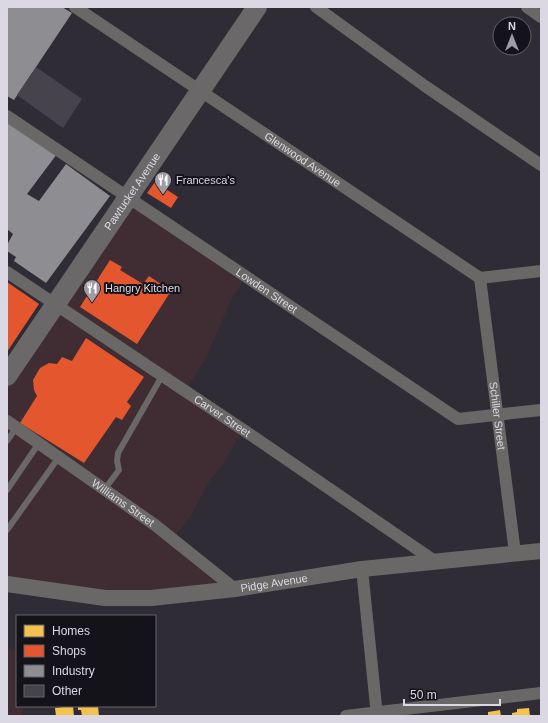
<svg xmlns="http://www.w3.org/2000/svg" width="548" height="723" font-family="Arial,sans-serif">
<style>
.commercial{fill:#3f2d33}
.homes{fill:#f2c14e}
.shops{fill:#e4572e}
.industry{fill:#8d8d92}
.building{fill:#46434b}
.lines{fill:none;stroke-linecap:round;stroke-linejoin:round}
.service{stroke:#6a6867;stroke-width:6}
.minor{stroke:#6a6867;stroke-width:12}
.tertiary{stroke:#6a6867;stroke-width:16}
.primary{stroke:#6b686a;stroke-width:20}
.labels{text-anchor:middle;stroke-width:4;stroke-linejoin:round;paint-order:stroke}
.street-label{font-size:11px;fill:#dbd8e3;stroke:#15131a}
.poi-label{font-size:11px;fill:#dbd8e3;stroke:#15131a;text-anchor:start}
</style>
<rect width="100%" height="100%" fill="#2f2c36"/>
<g class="commercial">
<path d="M128 201 246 277 232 298 205 360 186 389 242 431 221 468 210 480 190 517 174 537 230 584 151 596 7 582V382Z"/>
<path d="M7 648 15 651 17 655V706H23L22 716H7Z"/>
</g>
<g class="homes">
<path d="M73 706 74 716H56L55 708Z"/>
<path d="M78 706H98L99 716H82L81 710H78Z"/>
<path d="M529 708 530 716H512V713L517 712V709Z"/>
<path d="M500 710 501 716H488V712Z"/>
</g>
<g class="shops">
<path d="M155 182 178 197 171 208 147 193Z"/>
<path d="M110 260 122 267 120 270 143 284 149 276 171 291 137 344 80 307Z"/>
<path d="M7 282 39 304 7 352Z"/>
<path d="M86 338 144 377 127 402 131 406 122 420 116 417 84 463 20 423 37 396 34 390 33 380 40 368 49 363 57 364 62 357 72 361Z"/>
</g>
<g class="industry">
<path d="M7 7H62L72 13 14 100 7 96Z"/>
<path d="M7 121 57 154 27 194 39 201 66 164 110 196 46 283 14 261 16 257 7 251V245L13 234 7 229Z"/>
</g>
<path class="building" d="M36 67 82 99 63 128 17 95Z"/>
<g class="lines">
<g class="service">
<path d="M7 441 16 428"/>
<path d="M7 490 39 443"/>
<path d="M104 490 119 470 117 461 118 453 162 376"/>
<path d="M7 530 59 457"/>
</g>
<g class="minor">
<path id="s1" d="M75 7 480 278 541 271"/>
<path d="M316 7 425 86 541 165"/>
<path d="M527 7 541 17"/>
<path id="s2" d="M7 116 458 419 541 410"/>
<path id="s3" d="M7 272 251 435 436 562"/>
<path id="s4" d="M480 278 515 553"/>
<path id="s5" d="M7 421 155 525 235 589"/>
<path d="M362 569 377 716"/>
<path d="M346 716 541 693"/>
</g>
<path class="tertiary" id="s6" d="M7 584 105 598H151L235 589 362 569 541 551"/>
<path class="primary" id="s7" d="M7 376 257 7"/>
</g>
<defs>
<g id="restaurant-pin" transform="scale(0.9)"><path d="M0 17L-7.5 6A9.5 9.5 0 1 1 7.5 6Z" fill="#9f9ca6" stroke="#15131a"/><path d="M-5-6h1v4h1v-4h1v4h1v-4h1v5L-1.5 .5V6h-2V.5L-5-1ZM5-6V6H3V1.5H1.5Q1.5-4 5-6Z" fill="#fff"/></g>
</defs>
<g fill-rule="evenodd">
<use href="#restaurant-pin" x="163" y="180"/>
<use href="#restaurant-pin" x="92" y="288"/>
</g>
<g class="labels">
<g class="street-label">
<text dy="4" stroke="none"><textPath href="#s1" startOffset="274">Glenwood Avenue</textPath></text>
<text dy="4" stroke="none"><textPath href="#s7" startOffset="223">Pawtucket Avenue</textPath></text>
<text dy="4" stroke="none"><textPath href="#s2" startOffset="313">Lowden Street</textPath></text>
<text dy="4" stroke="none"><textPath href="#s3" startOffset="259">Carver Street</textPath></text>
<text dy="4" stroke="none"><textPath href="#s4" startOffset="139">Schiller Street</textPath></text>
<text dy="4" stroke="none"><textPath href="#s5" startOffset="142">Williams Street</textPath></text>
<text dy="4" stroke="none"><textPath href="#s6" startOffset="269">Pidge Avenue</textPath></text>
</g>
<g class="poi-label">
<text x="176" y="184">Francesca's</text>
<text x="105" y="292">Hangry Kitchen</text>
</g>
</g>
<rect width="548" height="723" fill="none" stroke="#dbd8e3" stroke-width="16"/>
<rect x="16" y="615" width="140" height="92" fill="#15131a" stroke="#64626a"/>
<rect x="24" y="625" width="20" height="12" fill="#f2c14e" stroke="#64626a"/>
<text x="52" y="635" font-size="12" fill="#dbd8e3">Homes</text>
<rect x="24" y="645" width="20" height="12" fill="#e4572e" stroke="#64626a"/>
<text x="52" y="655" font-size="12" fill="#dbd8e3">Shops</text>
<rect x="24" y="665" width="20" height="12" fill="#8d8d92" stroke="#64626a"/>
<text x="52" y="675" font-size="12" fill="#dbd8e3">Industry</text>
<rect x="24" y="685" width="20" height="12" fill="#46434b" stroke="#64626a"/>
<text x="52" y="695" font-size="12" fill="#dbd8e3">Other</text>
<g transform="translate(512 36)"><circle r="19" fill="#15131a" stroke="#64626a"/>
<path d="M0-3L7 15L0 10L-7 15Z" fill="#9f9ca6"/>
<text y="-6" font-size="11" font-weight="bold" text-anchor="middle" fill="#dbd8e3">N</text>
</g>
<path d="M404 699v6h96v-6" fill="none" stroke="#dbd8e3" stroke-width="2"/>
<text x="410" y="699" font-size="12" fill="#dbd8e3" stroke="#15131a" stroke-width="3" paint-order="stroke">50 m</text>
</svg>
